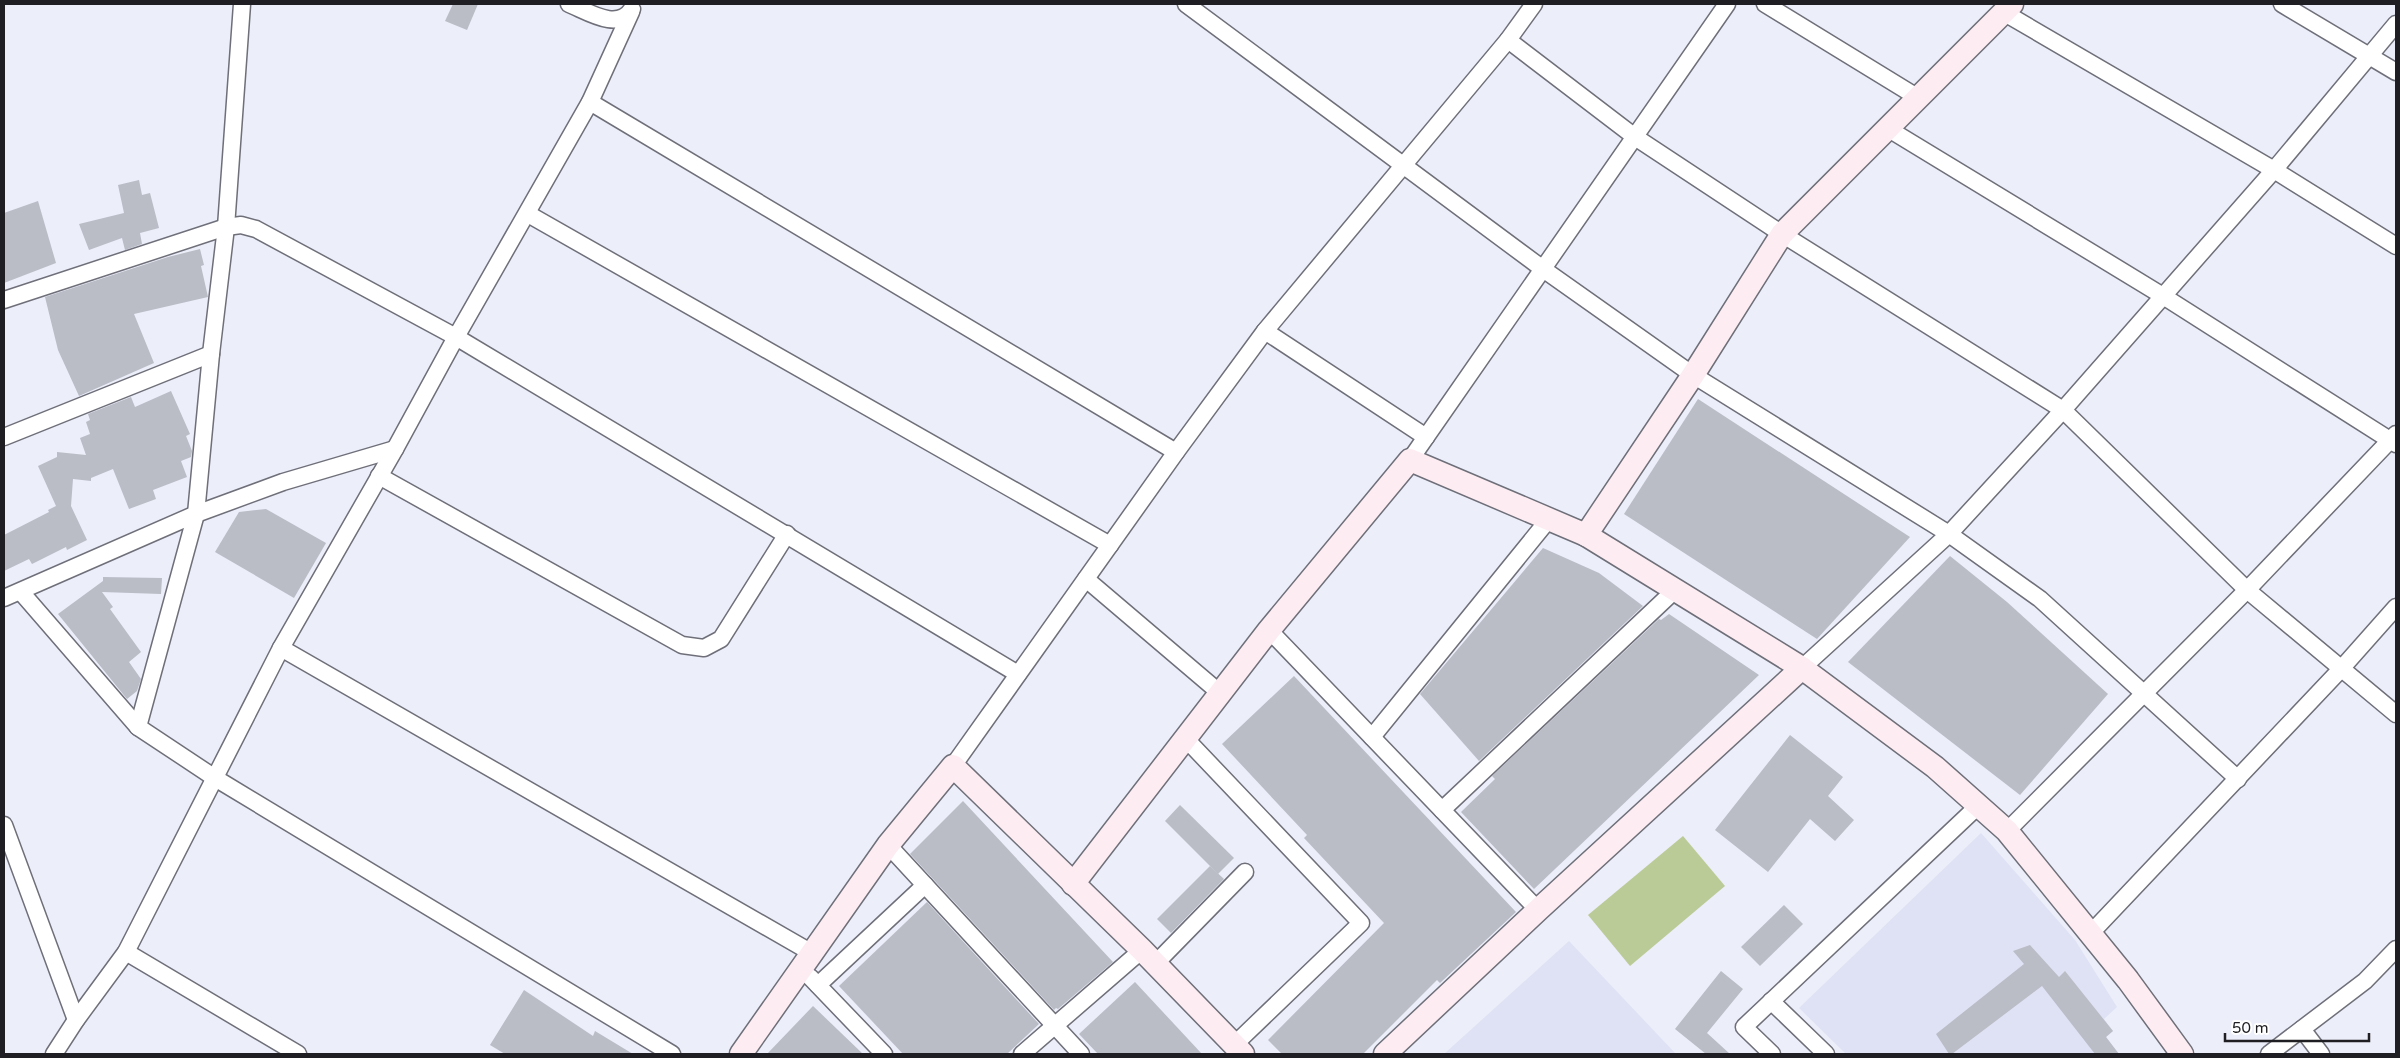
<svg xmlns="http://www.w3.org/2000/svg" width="2400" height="1058" font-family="'Varela Round',sans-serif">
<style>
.built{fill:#dfe2f4}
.green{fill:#bbcb97}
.building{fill:#babcc6}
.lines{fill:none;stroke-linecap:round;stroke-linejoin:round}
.street-casing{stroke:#6e6f79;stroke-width:19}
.secondary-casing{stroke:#6e6f79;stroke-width:25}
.street{stroke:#fff;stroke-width:16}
.secondary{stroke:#fdedf2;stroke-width:22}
</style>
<rect width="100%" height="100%" fill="#eceef9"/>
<g class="built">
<path d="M1981 833 2075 940 2117 1007 2104 1019 2113 1031 2106 1037 2119 1054H1846L1799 1008Z"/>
<path d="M1569 941 1676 1054H1444Z"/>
</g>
<path class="green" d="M1683 836 1725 886 1630 966 1588 915Z"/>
<g class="building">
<path d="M453 4H478L467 30 445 21Z"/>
<path d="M139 180 142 195 150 193 159 228 140 233 142 244 125 250 122 238 89 250 79 224 124 213 118 185Z"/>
<path d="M38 201 56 263 4 283V213Z"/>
<path d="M200 249 204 265 201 266 208 297 134 314 154 363 79 396 58 350 45 297 168 257Z"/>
<path d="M171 391 190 434 186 436 192 451 191 457 181 461 187 477 153 490 156 499 129 509 113 469 91 478V481L73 479 71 506 87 540 67 550 66 547 32 564 29 559 4 571V535L49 512 48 510 56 506 38 466 57 457V452L86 455 80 438 90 434 86 422 90 420 88 414 131 397 135 407Z"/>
<path d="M1698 399 1910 537 1817 639 1624 514Z"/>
<path d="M266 509 326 543 294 598 215 552 239 512Z"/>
<path d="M1543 548 1599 573 1643 606 1479 761 1420 694Z"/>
<path d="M1950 556 2007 602 2108 694 2020 795 1848 662Z"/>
<path d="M103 577 162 578 161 594 102 592 113 607 110 609 141 652 129 662 141 679 137 691 127 699 58 614 103 581Z"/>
<path d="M1669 614 1759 675 1534 889 1461 812 1495 779 1492 776 1659 619 1661 620Z"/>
<path d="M1294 676 1516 912 1440 983 1437 980 1363 1054H1282L1268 1040 1384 923 1304 838 1307 835 1222 744Z"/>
<path d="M1790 735 1843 777 1828 796 1854 820 1835 841 1810 819 1768 872 1715 830Z"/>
<path d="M963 801 1113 962 1058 1009 1056 1008 1054 1010 910 854Z"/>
<path d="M1180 805 1234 858 1218 874 1165 821Z"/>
<path d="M1210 866 1224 879 1171 933 1157 919Z"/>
<path d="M927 902 1039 1024 1007 1054H903L839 986Z"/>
<path d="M1784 905 1803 924 1760 966 1741 947Z"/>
<path d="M2030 945 2059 977 2065 971 2113 1031 2106 1037 2119 1054H2095L2042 986 1952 1054H1949L1936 1034 2024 964 2013 951Z"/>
<path d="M1721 971 1743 989 1707 1033 1730 1054H1706L1675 1029Z"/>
<path d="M1135 982 1202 1054H1098L1079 1034Z"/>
<path d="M524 990 593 1036 595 1031 633 1054H505L490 1045Z"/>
<path d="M813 1006 863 1054H767Z"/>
</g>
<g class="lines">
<g class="street-casing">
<g id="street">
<path d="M242 4 226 227 211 354 196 514 138 727 215 778 672 1054"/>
<path d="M569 4C587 11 618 32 632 9"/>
<path d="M1186 4 1543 269 1693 375 1949 534 2040 599 2238 779"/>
<path d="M1765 4 1917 97"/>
<path d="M2282 4 2396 72"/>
<path d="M2003 12 2274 170 2396 246"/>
<path d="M1508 40 1635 137 1782 234 2063 410 2247 590 2396 714"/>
<path d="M590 102 1176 452"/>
<path d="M1887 128 2163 296 2396 444"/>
<path d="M528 214 1110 545"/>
<path d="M4 300 226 227 241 225 256 229 456 337 1018 674"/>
<path d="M1265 331 1426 437"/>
<path d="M4 437 211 354"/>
<path d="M1410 460 1727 4"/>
<path d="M379 476 682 645 704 648 721 639 787 534"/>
<path d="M1086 579 1220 693"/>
<path d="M21 592 138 727"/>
<path d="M4 598 196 514 283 482 395 449"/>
<path d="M1269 630 1538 910"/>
<path d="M281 648 812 953"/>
<path d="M1802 668 1949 534 2063 410 2274 170 2396 24"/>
<path d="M1372 737 1549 519"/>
<path d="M1185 738 1361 923 1234 1045"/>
<path d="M953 766 1176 452 1265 331 1508 40 1534 4"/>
<path d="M1442 810 1675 590"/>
<path d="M4 825 76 1020"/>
<path d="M2007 831 2247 590 2396 434"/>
<path d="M888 845 1081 1054"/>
<path d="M2090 934 2341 669 2396 607"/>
<path d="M126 952 298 1054"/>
<path d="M1155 964 1245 872"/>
<path d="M810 977 884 1054"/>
<path d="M818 985 925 885"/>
<path d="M1771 1001 1826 1054"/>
<path d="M2302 1029 2321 1054"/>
<path d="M54 1054 76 1020 126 952 281 648 395 449 456 337 590 102 631 12"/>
<path d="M1022 1054 1142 950"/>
<path d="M1772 1054 1744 1027 1978 806"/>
<path d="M2269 1054 2365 981 2396 949"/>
</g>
</g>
<g class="secondary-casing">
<g id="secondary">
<path d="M1586 535 1693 375 1782 234 2012 4"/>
<path d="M1073 884 1269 630 1410 460 1586 535 1802 668 1935 767 2007 831 2128 980 2182 1054"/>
<path d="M741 1054 888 845 953 766 1142 950 1243 1054"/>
<path d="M1385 1054 1538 910 1802 668"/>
</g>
</g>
<use href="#street" class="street"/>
<use href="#secondary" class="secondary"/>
</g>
<rect width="2400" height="1058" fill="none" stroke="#1f1f23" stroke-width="10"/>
<path d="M2225 1033v8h144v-8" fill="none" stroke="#1f1f23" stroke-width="2.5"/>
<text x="2232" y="1033" font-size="15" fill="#1f1f23" stroke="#ffffff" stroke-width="4" paint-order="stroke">50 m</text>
</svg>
